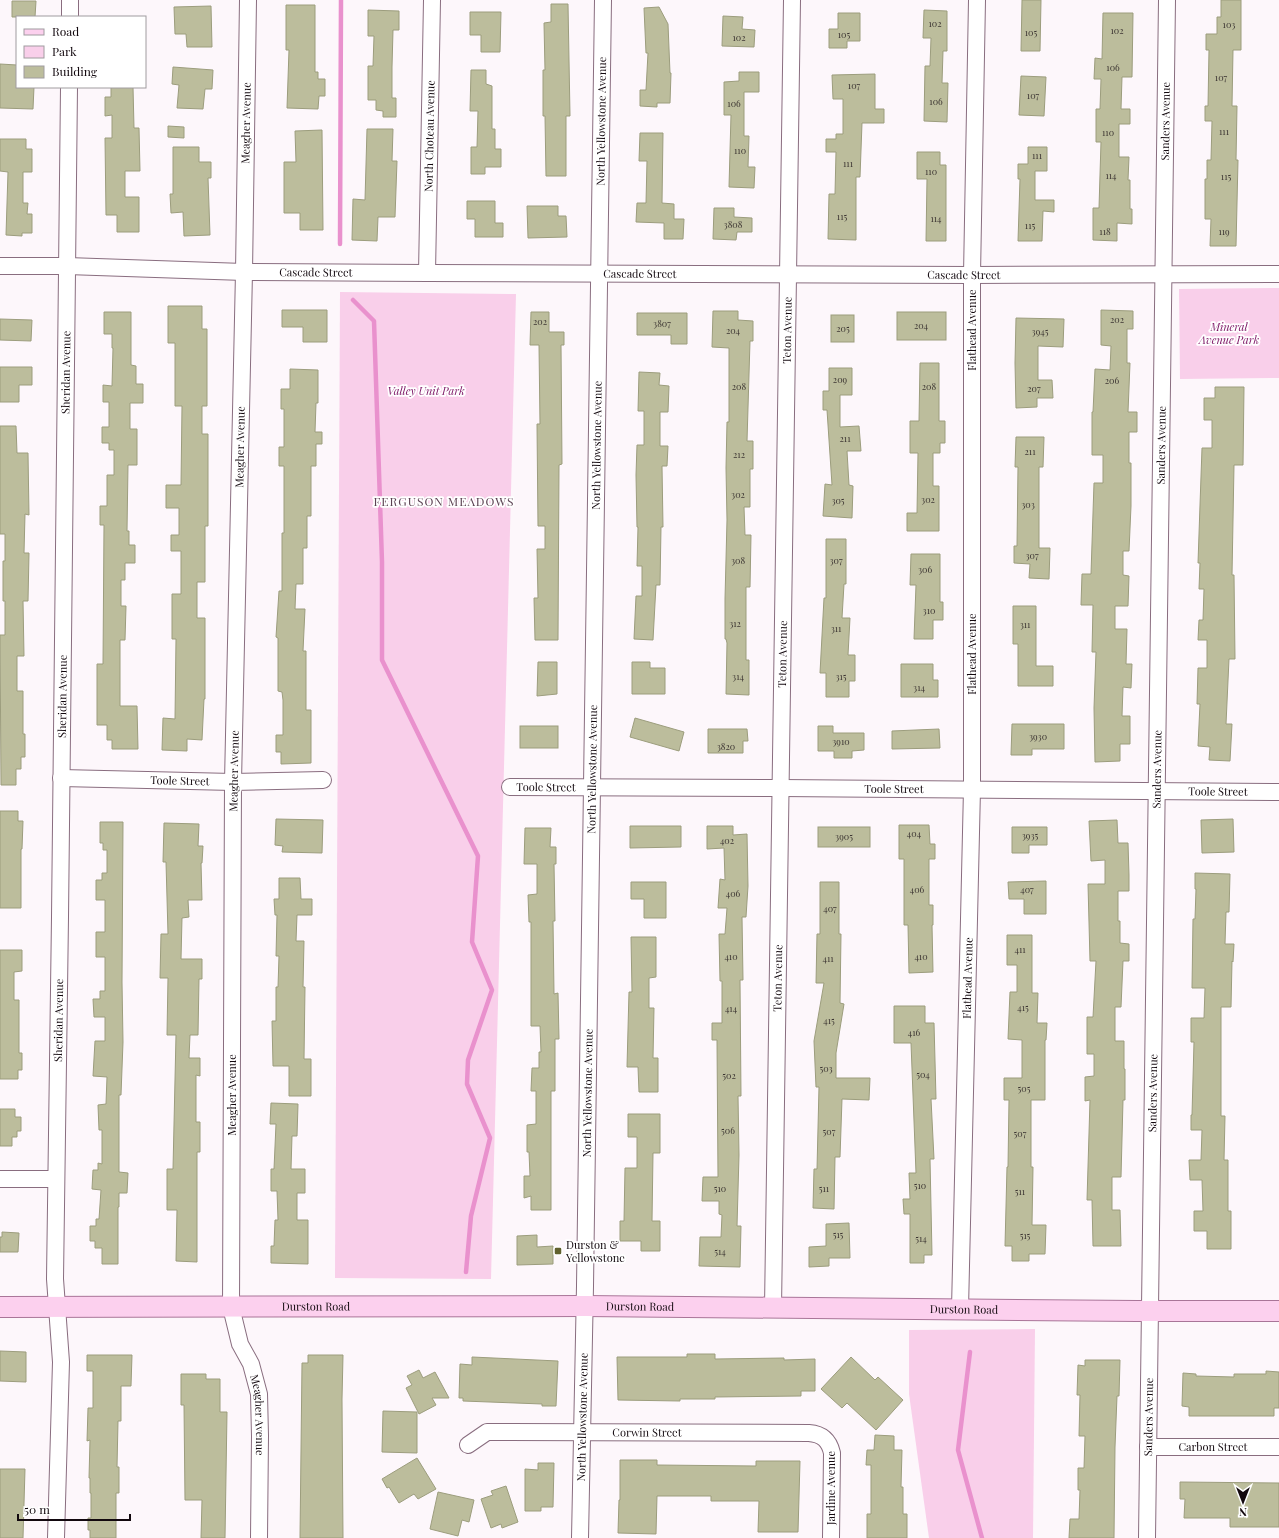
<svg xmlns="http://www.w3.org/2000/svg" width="1279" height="1538" font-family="'Playfair Display',serif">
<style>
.green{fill:#f9cfea}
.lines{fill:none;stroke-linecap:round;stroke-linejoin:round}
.stream{stroke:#e991cd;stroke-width:4.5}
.building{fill:#bcbd9c;stroke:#9c9d7d}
.minor-casing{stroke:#896d7f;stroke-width:18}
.major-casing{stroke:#a97598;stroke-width:22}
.minor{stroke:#fff;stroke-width:16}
.major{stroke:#fcd0ee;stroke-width:20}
.poi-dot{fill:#61612e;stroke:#fff;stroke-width:1.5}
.labels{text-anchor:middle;stroke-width:3.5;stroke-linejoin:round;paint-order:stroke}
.number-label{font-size:9px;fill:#3c3532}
.street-label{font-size:11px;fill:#12080e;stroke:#fff}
.park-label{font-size:11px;font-style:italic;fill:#7c1565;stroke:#fff}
.poi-label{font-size:11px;fill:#12080e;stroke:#fff;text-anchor:start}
.neighbourhood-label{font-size:12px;letter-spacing:1px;fill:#5b4152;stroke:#fff}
</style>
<rect width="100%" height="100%" fill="#fdf7fb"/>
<g class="green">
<path d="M1279 288V378L1180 379 1179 289Z"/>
<path d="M340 292 516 294 491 1279 335 1278Z"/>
<path d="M1035 1329 1033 1538H929L909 1394V1330Z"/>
</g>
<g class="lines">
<g class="stream">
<path d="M340 244 341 0"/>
<path d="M353 300 374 321 382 562V660L478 856 472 942 492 990 468 1060 467 1084 490 1138 471 1216 466 1272"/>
<path d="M970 1352 958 1450 982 1538"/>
</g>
</g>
<g class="building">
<path d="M1022 0H1041L1040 51H1021Z"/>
<path d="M1221 0H1241V50H1233L1232 106H1237L1236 160H1238L1236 246H1210L1211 219H1205V179H1207V160H1211L1212 121H1205V106H1208L1209 50H1206V34H1217V17H1221Z"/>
<path d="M12 1H36L35 17H12Z"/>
<path d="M551 4H568L570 116H566V176H546L545 116H543V70H545L544 23 551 22Z"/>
<path d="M286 5H315V72H318V79H325V96H319L318 109 287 108 289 50H286Z"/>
<path d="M211 6 212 47H187L186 34H175L174 7Z"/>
<path d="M659 7 668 24 670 73H671L670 103H657V107L640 106V90H646L648 53H646L644 8Z"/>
<path d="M368 10 399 11V30H393L392 67V98H396V117H383V111L376 110V100H368V66H373L374 36H368Z"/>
<path d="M924 10 947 11V51H943L942 83H948L947 122 924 121 925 66H930L931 38H923Z"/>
<path d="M470 12H501L500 52H481V35H470Z"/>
<path d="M838 13H860V41H847V48H829V29H838Z"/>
<path d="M1103 13H1133L1132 77H1122L1121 109H1130V124H1119V157H1129L1128 180H1130V209H1132V224L1117 223V241L1093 240V208H1099L1101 142H1096V109H1100L1101 79H1094L1095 58 1102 59Z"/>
<path d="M723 16 743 17 742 29 755 30 754 47 722 46Z"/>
<path d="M0 64 17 65V87H34L33 109 0 108Z"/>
<path d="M173 67 213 70 212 89H205L203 109 177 108 179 85 172 84Z"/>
<path d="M471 70H486V84L492 86V129H495V149H501V167H485V174H471V147H477L478 111H470Z"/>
<path d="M739 72H759V92H744V136H749L748 167H755L754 188 729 187 731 115H724V82L739 81Z"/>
<path d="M875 74V109H884V123H862L860 177H856V240L828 239 829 194H835L836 152H826V139H836V134H843V99H833L832 75Z"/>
<path d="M1021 76 1046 77 1044 116 1019 115Z"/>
<path d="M111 87H133L134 128H139L140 171H125V197H139V232H117V215H106L105 138H112V115L105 116V97H111Z"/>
<path d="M168 126 184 127V138L168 137Z"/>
<path d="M367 129H393L392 161H397L395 217H378L377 241 352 240 353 199 365 200Z"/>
<path d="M322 130 323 230H300V213H284V162H296L295 131Z"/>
<path d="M640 133H663L662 203 674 204V219H684L683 239H664V223L636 222 637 203H646L647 161H639Z"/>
<path d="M0 139H26V149H32V172H23V203H28L27 214H32V233H22V236L6 235 8 172 0 171Z"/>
<path d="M173 147H199V162H211V178H208L210 235 184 236 183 212 171 213 170 194H173Z"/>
<path d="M1028 147H1047V171H1035V200H1054V212L1043 211 1042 241H1018L1020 179H1018V164H1028Z"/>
<path d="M917 152H940V165H946V241H926L927 179H917Z"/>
<path d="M467 201H495V223H503V237H475V219H467Z"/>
<path d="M527 206H558V216H566L567 237 528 238Z"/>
<path d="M714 208H734V217L752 218V232H737L736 240 713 239Z"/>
<path d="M168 306H202V329H207V406H202V434H208V526H205V582H197V618H205V699H204L202 740 187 739V751L162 750 163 718 175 719 176 639H172V594H181V551H171V535H179V508H166V485H181L182 406H175V343H168Z"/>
<path d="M282 310H327V342H303V327H282Z"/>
<path d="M1101 310 1133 311V329H1127V363H1130L1128 412H1137V432H1129V463H1131V506L1129 551H1123V575L1129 576 1128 606H1115V629H1127L1126 664H1132L1131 688 1123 687 1122 716H1130V744H1120V761L1095 762 1094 708 1096 652H1092L1093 605H1081L1082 574H1091L1094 483H1103V455H1092V412H1093L1095 369 1110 370 1111 346 1101 345Z"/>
<path d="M713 311H738V320L753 321V341H750L747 441H753V469H750V507H744L745 535H751L750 587H746V660H749V695L726 694 727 643 726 639H725V599L727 520 726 468 727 422H729V348L712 347Z"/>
<path d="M104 312H131V365L136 366V384H143V403H130V429H137V465H128L127 531H129V545H135V563H125V580H121V606H126L125 640H120V706H137L138 749H112V740H107V725H97V664H103L104 525H100V506H107V475H114V450H109V443H102V427H109V402H103V385L112 386 113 348H112V334H104Z"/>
<path d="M531 312H549V332H564V345H561L562 464 559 465 558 640H535L534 598H538L537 549H545V526H538L537 424H540L539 345H530Z"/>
<rect x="897" y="312" width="49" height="28"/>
<path d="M637 313H687V344H671V335H637Z"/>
<rect x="831" y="315" width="23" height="27"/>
<path d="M1016 318 1064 319 1063 347 1038 346V380H1052L1053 398H1037V407L1016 408 1015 363Z"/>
<path d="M0 319 32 320 31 341 0 340Z"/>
<path d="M920 363H939V421H945V443H940V453H933V486H939V531H907V513H917L918 453H910V421H919Z"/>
<path d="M0 367H32V385H19V402H0Z"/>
<path d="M829 368H852V395H840V427L859 426 861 451H847L849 485 853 486 852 518 823 516 825 484 832 485 827 410H823V391H829Z"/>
<path d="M290 369 318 370V403H316L315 432H322V444H316V466H311V516H307V548H303V584H296L295 609H305L303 651H306V710H311V763L281 764V752H276V735H283V700L282 692 278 691V638L276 637 279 591H282V533H284V466H279V447H284V409H281V389H290Z"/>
<path d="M639 372 660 373 659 385 669 386 668 412H660V446H668L667 466H662L663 527H661L660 585H656L653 640 634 639 636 596H642V566H637L638 527H637L636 475 637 445H644V411H638Z"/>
<path d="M1215 387H1244L1243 465H1234L1232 575H1234L1235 659H1229L1226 724H1232L1230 761 1209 760 1210 747 1198 746 1200 704H1197L1198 668H1207V640H1198L1199 620H1203L1204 589H1199L1200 563H1198L1202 448H1212V420H1204V398H1215Z"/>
<path d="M0 426H16L17 453H28L29 515 25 514 24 553H29L28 601H23L24 656H17V691H23V734H25V757H21V769H16V785H1L0 635H5V601H3V561H5V534H0Z"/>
<path d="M1016 437H1044L1043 467H1039V548H1050L1049 579 1029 578 1030 564 1014 563V546H1017L1018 467H1015Z"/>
<path d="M826 539H846V584H844L842 618H850L848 655H855V681H849V697H826V673H820L824 598H826Z"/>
<path d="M911 554H940V602H943V620H933V639H914L916 585H910Z"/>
<path d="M1013 606H1036V666H1053V686H1018V644H1013Z"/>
<path d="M538 662H557V694L537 696Z"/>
<path d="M632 662H650V668H665V694H632Z"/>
<path d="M901 664H933V680H938V697H901Z"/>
<path d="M635 718 684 732 679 751 630 737Z"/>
<path d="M1012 724H1064V749H1032V755H1011Z"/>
<rect x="520" y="726" width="38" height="22"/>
<path d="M818 726H833V733H864V750L852 751V758H834V751H818Z"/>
<path d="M708 729H747L748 741H743V753H708Z"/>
<path d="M939 729 940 748 892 749V731Z"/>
<path d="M0 811H18V821H23L22 849H21V908H0Z"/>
<path d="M276 819 323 820 322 853 282 852 283 846 275 845Z"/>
<path d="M1233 819 1234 852 1202 853 1201 820Z"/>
<path d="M1117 820 1118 843H1128L1129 875V891H1118V921H1120V943L1129 944V961H1123L1121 1007H1115V1041H1124V1069H1125V1100H1123L1121 1177H1112V1210H1120L1121 1246H1093L1092 1200H1087L1090 1100 1085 1101V1077L1094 1076V1054H1087V1017H1093L1096 961H1090L1088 884H1105V860L1091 861 1089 821Z"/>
<path d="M100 822H123L122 982 123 1042 121 1095H119V1172L128 1173 127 1193H119V1207H118V1264H102V1248H95V1241H90V1226H96V1219H99L101 1190 92 1189 93 1170H98V1163L102 1164V1130H99L98 1105 106 1104 107 1077 93 1076 95 1041H105V1017H94L93 999H100V991H105V957H96V932H105V900H96V880H102V873H107V850H103V843H100Z"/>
<path d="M164 823 199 824 198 846H203L202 863H201L202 900H188L189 917 182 918 181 959H202V979H199L198 1035H190L189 1058H200V1076L196 1075V1122H200V1152H197V1262L176 1261 177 1210H167V1169H173L176 1035H167L168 978H160L161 934H168L166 862H163Z"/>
<path d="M899 825H929L930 844H935V859H929V905H933V925H932L933 972 909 973 908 925H904V859H899Z"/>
<path d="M630 826H681V847L630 848Z"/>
<path d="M707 826H733V835L747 834 748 886 746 917H742L743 980H740L741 1096H738L739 1155 737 1226H741L740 1267 699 1266 700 1237H721L722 1215 719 1214V1201H702L703 1177H718L717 1040H712V1023H722V981H720L719 934H725L727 908H718L720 879 725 880 724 848 707 849Z"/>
<rect x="818" y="827" width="52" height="20"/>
<path d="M1012 827H1047V845H1029V853H1012Z"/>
<path d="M525 828H551L550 847H556V864H554L555 921H553L554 994 558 993 559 1039H555V1091H551V1210H531V1196L524 1198V1176H530L529 1152H527V1125L536 1124V1091H531L532 1068H539V1052H541L540 1026H531V922H529L528 895 537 894V864H524Z"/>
<path d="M1195 873 1230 874 1229 912H1226L1225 944H1234L1233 962 1232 961 1231 1007H1221V1116H1225L1224 1160H1228V1211H1231V1249H1207V1231H1194V1211H1203L1202 1180H1190L1189 1160H1201L1202 1130H1191V1115H1192L1194 1042H1191V1018H1204L1205 988H1192L1193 919H1195L1196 889H1195Z"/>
<path d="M279 878H300L301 899H312V915H297L296 941H304L303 987H305L304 1059H311V1096H289V1066H273L272 1021H276V987H278L279 956H276L277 915H275L274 899H279Z"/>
<path d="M1046 881V914H1024V899H1009L1008 882Z"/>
<path d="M631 882H666V918H644V899H631Z"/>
<path d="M820 882H839V934H841L840 1003 844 1004 836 1053V1078H870L869 1100 842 1099 840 1157H835L834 1209 813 1208 814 1169H817L819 1087H816L814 1041 824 983H816L817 934H820Z"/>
<path d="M1007 935H1032V993H1038L1037 1023H1047L1046 1040H1045V1100H1031V1167H1033L1032 1225H1046L1045 1254H1029V1261H1012V1246H1005L1007 1167H1008L1009 1100H1004V1078H1022V1040L1008 1039 1010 992H1017V965H1007Z"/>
<path d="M631 937H656V977L649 978V1008H654L653 1058H658V1092H639L638 1067H627L629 992H632Z"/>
<path d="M0 950H22V971L14 972V1000H19V1053H22V1070H18V1079H0Z"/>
<path d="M894 1006H925V1023H934L936 1099H931L934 1159H930L932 1255H924V1263H910V1214H904L903 1199H910L909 1173H916L911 1043H894Z"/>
<path d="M271 1103 298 1104 297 1136H292L291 1169H305V1193H297V1220H308V1264L271 1263V1246H274L275 1220H278L277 1191H271V1169H274L276 1124H270Z"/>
<path d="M0 1109H15V1117H21V1131H17V1137H12V1146H0Z"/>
<path d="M628 1114H660V1153H653L652 1221H660V1251H641V1241H620V1221H624L625 1168H637V1137H628Z"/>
<path d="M849 1223 850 1258H829V1266L809 1267V1247L826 1246V1224Z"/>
<path d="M2 1232 19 1233 18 1252H0V1237H2Z"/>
<path d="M537 1235V1247L553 1246V1264L517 1265V1236Z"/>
<path d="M0 1351 26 1352V1382L0 1381Z"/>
<path d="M687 1354H715V1359L784 1358V1360L815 1359V1391H801V1396L715 1397V1399H680V1401L618 1400 617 1357H687Z"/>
<path d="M87 1355H132L131 1386H121V1421H118L117 1467H119V1493H116V1538H90V1530H88V1518H91V1493H90V1478H89L90 1440 87 1441 88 1408H93V1371H87Z"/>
<path d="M308 1355H343L342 1399 343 1538H300L302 1363H308Z"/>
<path d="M472 1357 558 1361 556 1406H542V1404L463 1401V1398H459L460 1364 472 1365Z"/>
<path d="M851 1357 875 1380 878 1377 903 1400 876 1430 847 1403 842 1408 821 1389Z"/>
<path d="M1085 1360H1120L1119 1396H1117L1115 1447 1114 1538H1069L1070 1519H1079L1080 1490H1078V1468H1084L1085 1436H1079L1080 1395H1077L1078 1365 1085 1366Z"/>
<path d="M419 1370 423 1378 435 1372 449 1398H432L436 1405 419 1414 406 1388 412 1385 407 1376Z"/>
<path d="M1266 1371 1279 1372V1408H1274V1416H1189V1407L1182 1406 1183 1373 1196 1374V1376L1234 1377V1374H1266Z"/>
<path d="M181 1374H206V1379H220V1412H227L225 1538H201L202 1500H185L184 1405H181Z"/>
<path d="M383 1411 417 1412V1453L382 1452Z"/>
<path d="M875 1435 894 1436V1450H902L901 1487H903V1514H907V1538H867V1514H871V1465H866L867 1450H874Z"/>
<path d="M417 1458 436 1489 418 1499 414 1494 399 1503 389 1487 387 1488 382 1479Z"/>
<path d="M620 1460H657V1465L756 1466V1461H800L798 1532H758L759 1501H711V1496H657L656 1534 618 1533 619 1500H620Z"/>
<path d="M538 1463H554L553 1507H541V1511H525V1469L538 1470Z"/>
<path d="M0 1469H25L23 1538H0Z"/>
<path d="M1180 1482 1279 1483V1527H1230V1518H1184L1185 1499H1180Z"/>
<path d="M506 1486 518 1522 502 1528 501 1524 491 1528 481 1499 493 1495 491 1491Z"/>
<path d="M438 1492 474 1500 469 1522 462 1520 458 1536 430 1529Z"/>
</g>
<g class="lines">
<g class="minor-casing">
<g id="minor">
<path id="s1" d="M248 0 244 272 233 782 231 1307 240 1344 251 1364 259 1394 260 1436 259 1538"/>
<path d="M70 17V0"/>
<path id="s2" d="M0 266H67L244 272 427 273 972 275 1279 274"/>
<path id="s3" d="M427 273 432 0"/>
<path id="s4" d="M61 778 233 782 323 780"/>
<path id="s5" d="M510 787 781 788 1279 792"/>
<path d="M0 1179H56"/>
<path id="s6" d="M773 1308 792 0"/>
<path id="s7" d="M960 1309 972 789V275L977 0"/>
<path id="s8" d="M468 1445 487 1432 809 1433C822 1434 829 1440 832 1453L831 1538"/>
<path id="s9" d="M1148 1447H1279"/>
<path id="s10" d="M56 1538 61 1362 55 1279 60 917 69 87"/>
<path id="s11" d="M580 1538 585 1286 603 0"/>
<path id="s12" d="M1147 1538 1167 0"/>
</g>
</g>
<g class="major-casing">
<g id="major">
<path id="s13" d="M0 1307 584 1306 1137 1311H1279"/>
</g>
</g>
<use href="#minor" class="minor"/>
<use href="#major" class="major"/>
</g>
<rect class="poi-dot" x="554" y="1247" width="8" height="8" rx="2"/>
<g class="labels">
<g class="number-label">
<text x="935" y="27">102</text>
<text x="1229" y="28">103</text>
<text x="1117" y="34">102</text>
<text x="1031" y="36">105</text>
<text x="844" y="38">105</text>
<text x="739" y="41">102</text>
<text x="1113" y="71">106</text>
<text x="1221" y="81">107</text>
<text x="854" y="89">107</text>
<text x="1033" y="99">107</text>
<text x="936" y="105">106</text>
<text x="734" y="107">106</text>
<text x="1224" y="135">111</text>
<text x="1108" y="136">110</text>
<text x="740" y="154">110</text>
<text x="1037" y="159">111</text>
<text x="848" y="167">111</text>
<text x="931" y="175">110</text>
<text x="1111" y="179">114</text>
<text x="1226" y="180">115</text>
<text x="842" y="220">115</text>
<text x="936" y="222">114</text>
<text x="733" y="228">3808</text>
<text x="1030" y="229">115</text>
<text x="1105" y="235">118</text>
<text x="1224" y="235">119</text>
<text x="1117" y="323">202</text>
<text x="540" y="325">202</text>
<text x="662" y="327">3807</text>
<text x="921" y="329">204</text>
<text x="843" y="332">205</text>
<text x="733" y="334">204</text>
<text x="1040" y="335">3945</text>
<text x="840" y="383">209</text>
<text x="1112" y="384">206</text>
<text x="739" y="390">208</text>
<text x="929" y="390">208</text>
<text x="1034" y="392">207</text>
<text x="845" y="442">211</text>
<text x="1030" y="455">211</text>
<text x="739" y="458">212</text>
<text x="738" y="498">302</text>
<text x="928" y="503">302</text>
<text x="838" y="504">305</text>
<text x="1028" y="508">303</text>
<text x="1032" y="559">307</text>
<text x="738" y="564">308</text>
<text x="836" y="564">307</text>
<text x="925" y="573">306</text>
<text x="929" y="614">310</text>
<text x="735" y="627">312</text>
<text x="1025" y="628">311</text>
<text x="836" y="632">311</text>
<text x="738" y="680">314</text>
<text x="841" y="680">315</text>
<text x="919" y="691">314</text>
<text x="1038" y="740">3930</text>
<text x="841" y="745">3910</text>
<text x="726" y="750">3820</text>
<text x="914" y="837">404</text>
<text x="1030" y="839">3935</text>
<text x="844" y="840">3905</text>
<text x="727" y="844">402</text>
<text x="917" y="893">406</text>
<text x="1027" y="893">407</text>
<text x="733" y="897">406</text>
<text x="830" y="912">407</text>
<text x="1020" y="953">411</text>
<text x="731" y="960">410</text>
<text x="921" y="960">410</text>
<text x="828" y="962">411</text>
<text x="1023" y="1011">415</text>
<text x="731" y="1012">414</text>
<text x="829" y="1024">415</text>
<text x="914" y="1036">416</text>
<text x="826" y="1072">503</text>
<text x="923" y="1078">504</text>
<text x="729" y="1079">502</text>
<text x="1024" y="1092">505</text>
<text x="728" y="1134">506</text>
<text x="829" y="1135">507</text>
<text x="1020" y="1137">507</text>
<text x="920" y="1189">510</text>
<text x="720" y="1192">510</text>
<text x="824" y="1192">511</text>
<text x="1020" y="1195">511</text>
<text x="838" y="1238">515</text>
<text x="1025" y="1239">515</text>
<text x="921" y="1242">514</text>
<text x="720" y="1255">514</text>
</g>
<g class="street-label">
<text dy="4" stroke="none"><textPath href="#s11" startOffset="1417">North Yellowstone Avenue</textPath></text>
<text dy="4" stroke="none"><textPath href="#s12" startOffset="1417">Sanders Avenue</textPath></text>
<text transform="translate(246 123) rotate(-89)" y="4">Meagher Avenue</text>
<text dy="4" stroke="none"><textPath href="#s3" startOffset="137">North Choteau Avenue</textPath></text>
<text dy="4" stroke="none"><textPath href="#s2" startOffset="316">Cascade Street</textPath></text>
<text dy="4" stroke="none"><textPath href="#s2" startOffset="640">Cascade Street</textPath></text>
<text dy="4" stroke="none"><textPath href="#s2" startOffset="964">Cascade Street</textPath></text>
<text dy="4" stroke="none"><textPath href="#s6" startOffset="978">Teton Avenue</textPath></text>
<text transform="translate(972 330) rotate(-90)" y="4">Flathead Avenue</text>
<text dy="4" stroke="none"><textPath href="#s10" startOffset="1166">Sheridan Avenue</textPath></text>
<text dy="4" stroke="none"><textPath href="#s11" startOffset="1093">North Yellowstone Avenue</textPath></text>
<text dy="4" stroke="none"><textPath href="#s12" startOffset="1093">Sanders Avenue</textPath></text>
<text transform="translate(240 447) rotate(-89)" y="4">Meagher Avenue</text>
<text dy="4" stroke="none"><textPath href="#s6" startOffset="654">Teton Avenue</textPath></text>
<text transform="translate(972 654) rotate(-90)" y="4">Flathead Avenue</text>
<text dy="4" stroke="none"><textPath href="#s10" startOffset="842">Sheridan Avenue</textPath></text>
<text dy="4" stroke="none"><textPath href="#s11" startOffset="769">North Yellowstone Avenue</textPath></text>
<text dy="4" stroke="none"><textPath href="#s12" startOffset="769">Sanders Avenue</textPath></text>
<text transform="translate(234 771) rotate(-89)" y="4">Meagher Avenue</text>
<text dy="4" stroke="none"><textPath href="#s4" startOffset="119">Toole Street</textPath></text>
<text dy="4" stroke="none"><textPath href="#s5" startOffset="36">Toole Street</textPath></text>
<text dy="4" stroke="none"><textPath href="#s5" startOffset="384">Toole Street</textPath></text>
<text dy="4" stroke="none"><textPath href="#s5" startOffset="708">Toole Street</textPath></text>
<text dy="4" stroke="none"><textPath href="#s6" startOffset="330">Teton Avenue</textPath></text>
<text dy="4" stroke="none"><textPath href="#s7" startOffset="331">Flathead Avenue</textPath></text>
<text dy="4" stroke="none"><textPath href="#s10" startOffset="518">Sheridan Avenue</textPath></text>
<text dy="4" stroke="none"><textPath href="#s11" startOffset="445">North Yellowstone Avenue</textPath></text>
<text dy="4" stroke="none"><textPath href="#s12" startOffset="445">Sanders Avenue</textPath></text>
<text transform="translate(232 1095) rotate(-90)" y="4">Meagher Avenue</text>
<text dy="4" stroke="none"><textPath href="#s13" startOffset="316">Durston Road</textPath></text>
<text dy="4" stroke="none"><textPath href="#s13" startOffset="640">Durston Road</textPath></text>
<text dy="4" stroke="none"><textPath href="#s13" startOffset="964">Durston Road</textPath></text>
<text dy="4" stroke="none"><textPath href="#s1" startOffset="1420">Meagher Avenue</textPath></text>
<text dy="4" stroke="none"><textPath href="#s11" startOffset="121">North Yellowstone Avenue</textPath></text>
<text dy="4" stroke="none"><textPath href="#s12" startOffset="121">Sanders Avenue</textPath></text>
<text dy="4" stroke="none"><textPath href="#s8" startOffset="183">Corwin Street</textPath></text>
<text dy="4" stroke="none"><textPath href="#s9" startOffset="65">Carbon Street</textPath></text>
<text transform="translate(831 1488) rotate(-90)" y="4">Jardine Avenue</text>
</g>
<g class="park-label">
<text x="1229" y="331">Mineral<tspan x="1229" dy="13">Avenue Park</tspan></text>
<text x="426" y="395">Valley Unit Park</text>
</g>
<g class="poi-label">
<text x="566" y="1249">Durston &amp;<tspan x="566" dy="13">Yellowstone</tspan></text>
</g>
<g class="neighbourhood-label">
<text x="444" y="506">FERGUSON MEADOWS</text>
</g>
</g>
<rect x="16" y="16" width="130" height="72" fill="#ffffff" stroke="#a09c9f"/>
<rect x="24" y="29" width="20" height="6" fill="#fcd0ee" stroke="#a09c9f"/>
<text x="52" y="36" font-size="12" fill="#12080e">Road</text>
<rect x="24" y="46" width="20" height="12" fill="#f9cfea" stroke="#a09c9f"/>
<text x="52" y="56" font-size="12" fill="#12080e">Park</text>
<rect x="24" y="66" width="20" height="12" fill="#bcbd9c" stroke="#a09c9f"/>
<text x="52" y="76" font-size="12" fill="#12080e">Building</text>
<g transform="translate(1243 1502) rotate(180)" stroke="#ffffff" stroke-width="3" paint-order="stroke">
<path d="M0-3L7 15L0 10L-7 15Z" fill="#12080e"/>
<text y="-6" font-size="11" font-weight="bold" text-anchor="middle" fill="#12080e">N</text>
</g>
<path d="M18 1514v6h112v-6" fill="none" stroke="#12080e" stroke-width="2"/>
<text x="24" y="1514" font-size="12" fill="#12080e" stroke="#ffffff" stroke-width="3" paint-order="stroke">50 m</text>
</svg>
